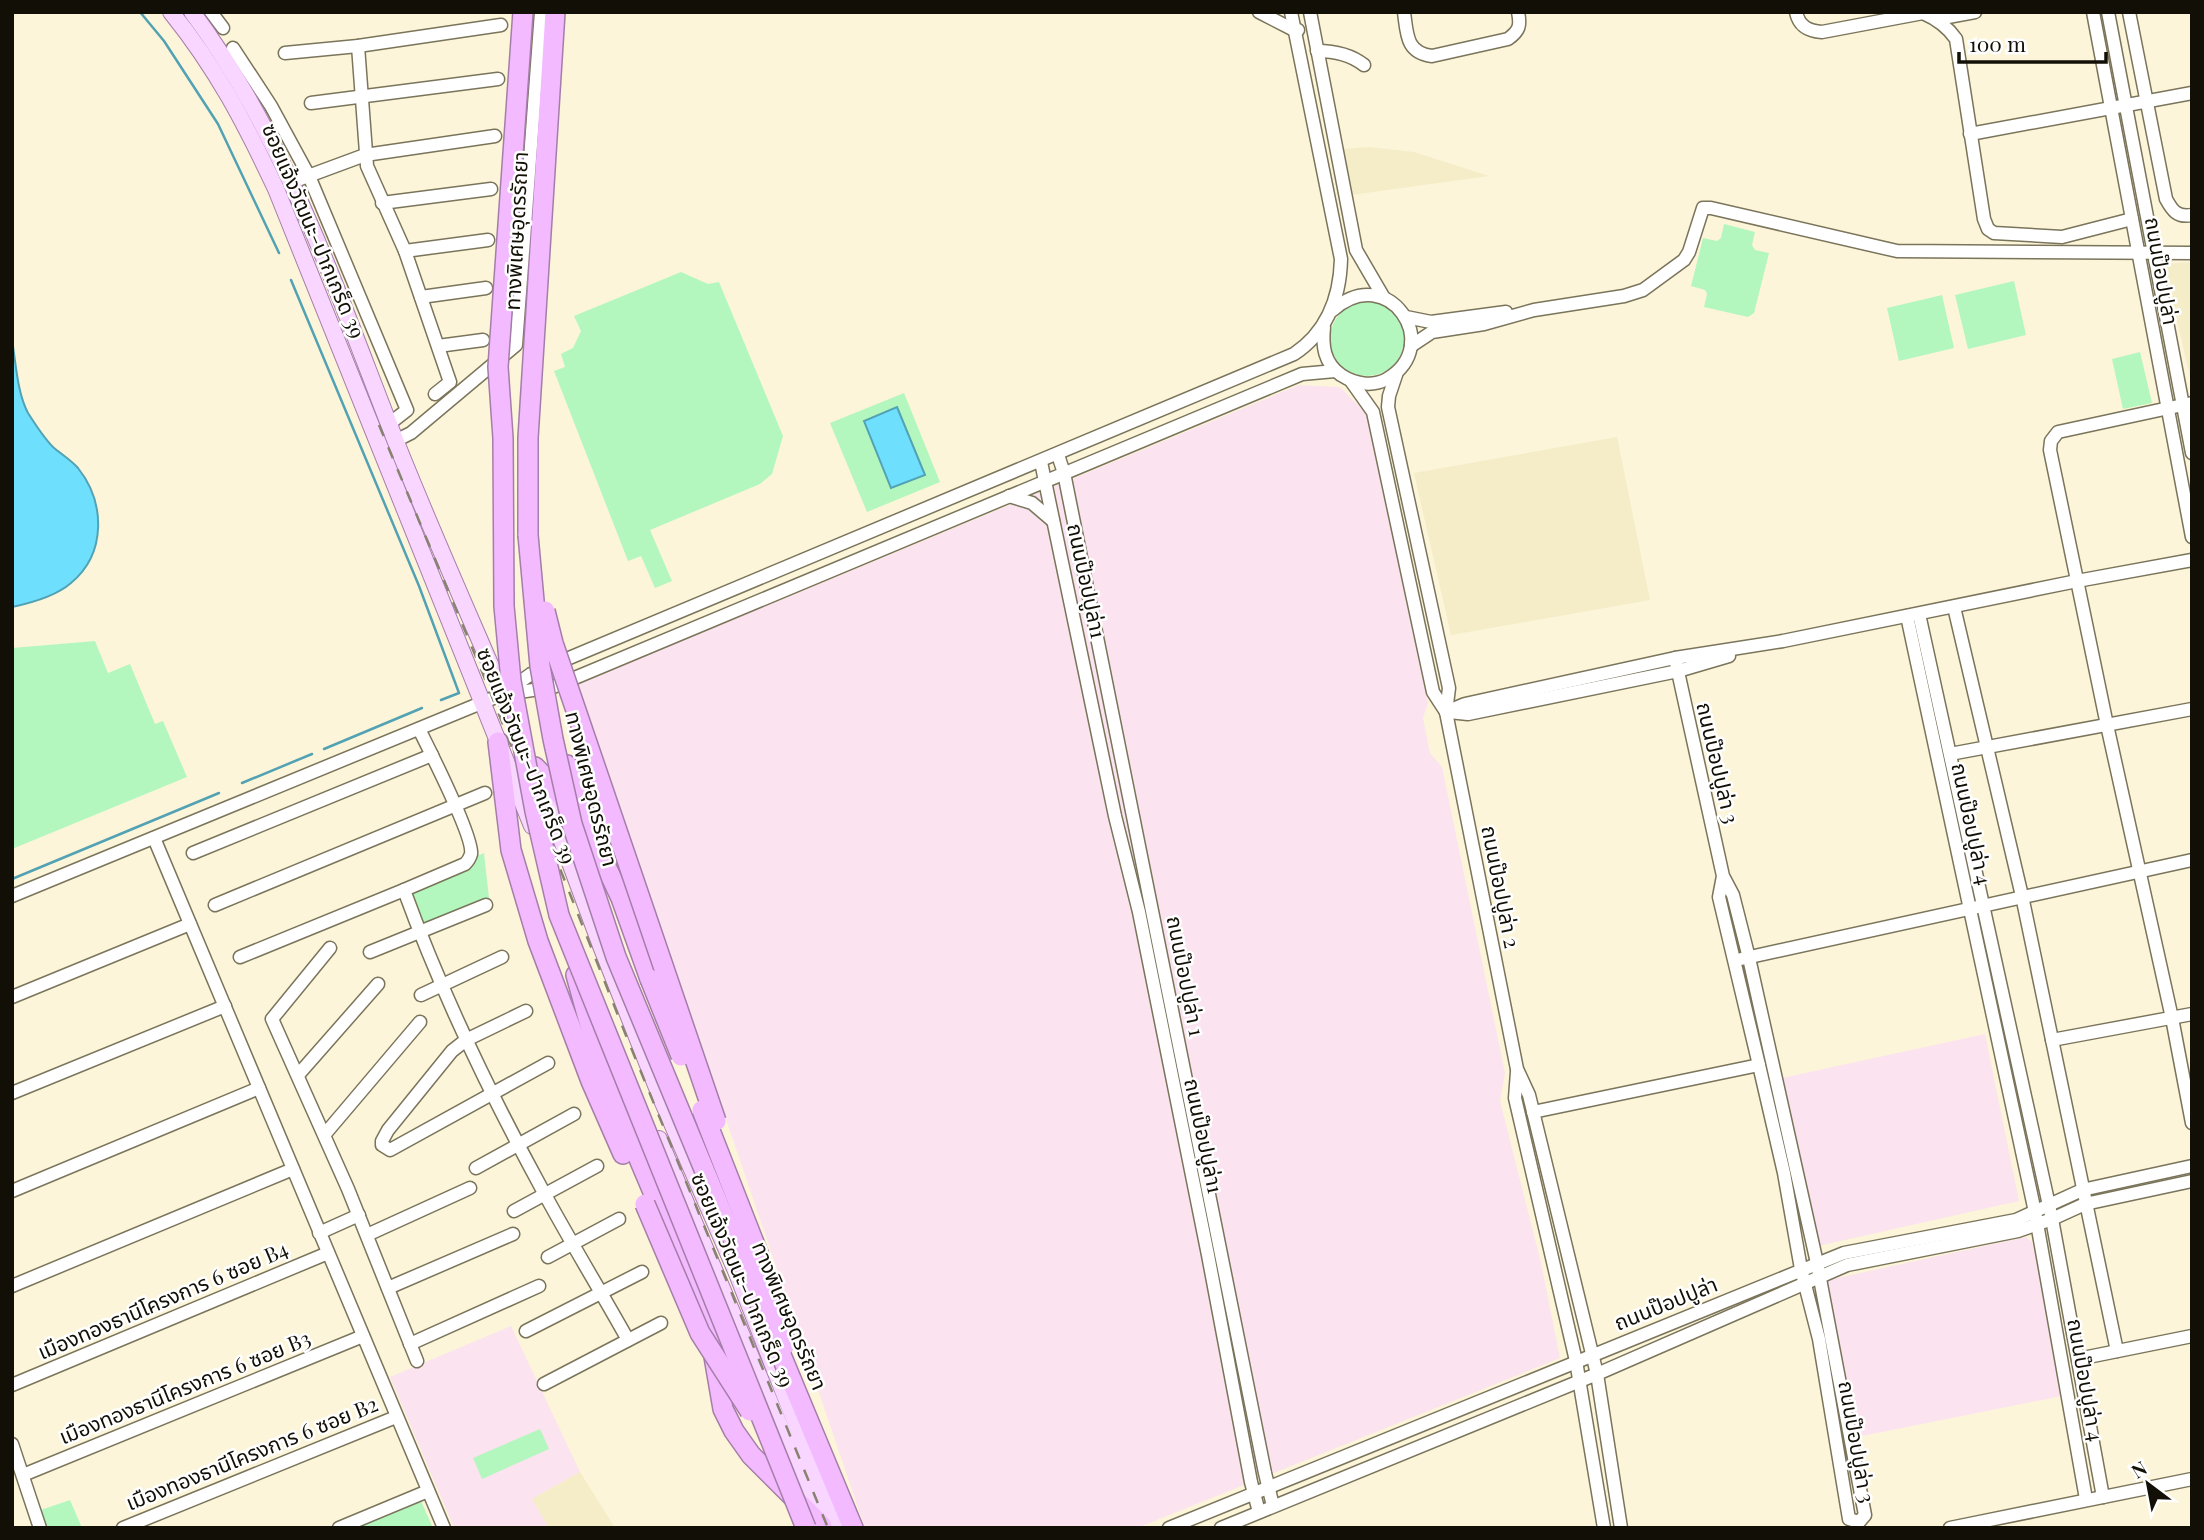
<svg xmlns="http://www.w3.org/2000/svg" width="2204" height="1540" font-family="'Playfair Display','Noto Sans Thai',serif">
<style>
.commercial{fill:#fbe3ef}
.built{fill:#f5ecc8}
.green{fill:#b3f7be}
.water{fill:#6ee0fe;stroke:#52a2b4;stroke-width:2}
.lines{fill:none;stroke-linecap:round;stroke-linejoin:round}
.stream{stroke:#52a2b4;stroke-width:2.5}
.minor-casing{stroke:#7a745b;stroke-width:15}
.major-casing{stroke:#a47ea8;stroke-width:18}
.highway-casing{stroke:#a47ea8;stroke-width:22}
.minor{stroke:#fff;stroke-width:12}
.major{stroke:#f8d6ff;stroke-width:16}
.highway{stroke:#f3baff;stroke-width:19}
.rail{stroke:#888370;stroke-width:2.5;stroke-dasharray:12 12;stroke-linecap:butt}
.highway-bridge-casing{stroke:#a47ea8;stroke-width:22;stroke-linecap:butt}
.highway-bridge{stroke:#f3baff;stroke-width:19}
.labels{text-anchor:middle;stroke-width:5;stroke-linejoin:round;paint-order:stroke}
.street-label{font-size:21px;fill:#121006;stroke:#fff}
</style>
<rect width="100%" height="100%" fill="#fcf5d9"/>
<g class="commercial">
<path d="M1299 385 1340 387 1368 415 1428 703 1423 718 1430 753 1442 767 1505 1073 1500 1101 1541 1263 1560 1358 1137 1528H865L578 684Z"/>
<path d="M1985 1034 2019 1201 1818 1246 1782 1078Z"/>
<path d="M2026 1237 2032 1242 2043 1288 2062 1396 1857 1437 1825 1287 1828 1280Z"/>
<path d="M511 1326 580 1472 532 1499 549 1528H454L390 1377Z"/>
</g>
<g class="built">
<path d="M1369 147 1414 152 1489 176 1351 195 1341 149Z"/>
<path d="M2192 262V386L2164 264Z"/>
<path d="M1617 437 1650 600 1451 635 1414 473Z"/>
<path d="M580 1472 615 1528H549L532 1499Z"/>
</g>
<g class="green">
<path d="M1724 224 1755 232 1752 245 1755 250 1769 253 1754 313 1748 317 1704 307 1707 294 1705 290 1691 286 1703 238 1717 241 1721 238Z"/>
<path d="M681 272 708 284 719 282 783 436 772 474 760 484 650 530 672 581 655 588 641 556 628 561 554 371 565 367 561 354 573 348 581 331 574 316Z"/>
<path d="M2014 281 2026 335 1968 349 1955 295Z"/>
<path d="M1942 295 1954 348 1899 361 1887 308Z"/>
<circle cx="1367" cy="339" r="37"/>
<path d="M2140 352 2152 403 2123 409 2112 359Z"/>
<path d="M904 393 940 482 867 512 830 423Z"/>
<path d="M95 641 108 673 130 664 155 724 163 721 187 777 12 849V648Z"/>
<path d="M484 853 489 898 424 926 408 885Z"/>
<path d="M540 1429 549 1449 482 1479 473 1458Z"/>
<path d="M70 1500 82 1528H40L35 1512Z"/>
<path d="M421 1501 433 1528H357Z"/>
</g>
<g class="water">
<path d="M12 340C16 363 17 392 28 413 35 424 44 438 53 447 61 454 71 460 78 468 105 502 107 553 71 583 56 596 31 603 12 607Z"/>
<path d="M897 407 925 475 891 488 864 421Z"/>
</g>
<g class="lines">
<g class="stream">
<path d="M140 12 164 41 218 124 279 253"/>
<path d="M291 280 419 586 459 693 441 700"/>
<path d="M324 749 422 708"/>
<path d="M242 783 312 754"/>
<path d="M12 879 219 793"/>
</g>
<g class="minor-casing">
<g id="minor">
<path d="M211 12 223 28"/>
<path d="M1259 12 1294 30H1298"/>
<path d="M1310 12 1356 250 1384 298"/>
<path d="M1404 12C1407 34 1406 53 1432 56L1508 39C1519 31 1521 26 1518 12"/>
<path d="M1796 12C1799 27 1809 31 1822 32L1923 13C1937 19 1947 26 1956 39L1984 219 1988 229 1994 233 2062 237 2132 219"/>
<path d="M2093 12 2192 537"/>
<path d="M2108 12 2192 453"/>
<path d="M2129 12 2166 199C2172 210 2177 218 2192 215"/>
<path d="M1937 19 1975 12"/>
<path d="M358 46 367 166 405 251 450 382 435 394"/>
<path d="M233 48 271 106 309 176 407 410 389 424"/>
<path d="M1317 51C1335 51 1350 54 1364 65"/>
<path d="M285 53 358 46 501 25"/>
<path d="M311 103 498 79"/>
<path d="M1970 134 2192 93"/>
<path d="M292 182 365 155 495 136"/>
<path d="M382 203 491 189"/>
<path d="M405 251 488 240"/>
<path d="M421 297 486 288"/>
<path d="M1406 317 1431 322 1506 312"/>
<path d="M1324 327C1322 346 1324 363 1341 375 1355 384 1372 387 1387 379 1445 345 1388 261 1333 310"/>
<path d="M438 346 483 340"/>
<path d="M1411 346 1432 332 1484 324 1534 310 1624 296 1643 290 1684 260 1689 252 1703 208H1711L1897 251 2192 253"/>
<path d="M1397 372 1389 396 1388 407 1449 688 1446 712 1517 1069 1529 1095 1597 1374 1621 1528"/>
<path d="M1351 381 1373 412 1433 692 1446 712"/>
<path d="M2192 403 2058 432 2051 441 2050 450 2107 725 2172 1018 2192 1123"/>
<path d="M395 441 411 433 516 345 541 12"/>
<path d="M1058 455 1064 473 1265 1473 1273 1506"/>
<path d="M1041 462 1115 816 1139 912 1208 1255 1251 1482 1259 1512"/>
<path d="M1009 496 1032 503 1053 521"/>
<path d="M1954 607 2022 896 2117 1351"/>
<path d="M1919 614 2052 1219 2103 1497"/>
<path d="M1907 616 2035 1212 2086 1499"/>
<path d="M1675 658 1723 876 1733 895 1749 958 1817 1263 1865 1515 1859 1522 1849 1519 1819 1339 1801 1269 1784 1173 1759 1065 1719 897 1723 876"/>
<path d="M506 694 553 687 1302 374 1335 371"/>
<path d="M1446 712 1465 704 1675 658 1783 641 2077 581 2192 560"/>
<path d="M1449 712 1468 714 1678 671 1729 656"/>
<path d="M419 729C429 749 474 838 471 854 470 858 468 861 465 864L404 890C442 994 490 1094 543 1191 570 1241 600 1290 628 1340"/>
<path d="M1950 754 2192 709"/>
<path d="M154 838 444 1528"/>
<path d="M193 853 432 755"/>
<path d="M12 896 503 694 531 674 1294 354C1327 332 1340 298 1341 259L1291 12"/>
<path d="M215 905 485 793"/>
<path d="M330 948 272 1019 348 1189 417 1361"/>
<path d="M370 952 486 905"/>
<path d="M240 957 404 890"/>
<path d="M1741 959 2192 860"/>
<path d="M421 995 502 957"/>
<path d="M12 997 190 924"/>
<path d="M526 1011 466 1040 452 1051 388 1130 382 1141V1145L390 1150 548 1063"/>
<path d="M2052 1040 2192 1014"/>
<path d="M1517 1072 1515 1098 1576 1361 1604 1528"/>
<path d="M298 1075 378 984"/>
<path d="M12 1093 225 1006"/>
<path d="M1533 1112 1759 1065"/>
<path d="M325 1134 420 1022"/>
<path d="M476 1168 574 1114"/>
<path d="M12 1191 259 1088"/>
<path d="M514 1211 597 1166"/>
<path d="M319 1233 359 1215"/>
<path d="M367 1235 470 1188"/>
<path d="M548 1257 619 1219"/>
<path d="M12 1286 293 1169"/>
<path d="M388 1288 513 1234"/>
<path d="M526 1331 642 1272"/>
<path d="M410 1344 539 1286"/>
<path d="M2078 1359 2192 1336"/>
<path d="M544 1384 661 1323"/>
<path d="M12 1385 328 1253"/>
<path d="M12 1444 40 1528"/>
<path d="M23 1475 363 1336"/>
<path d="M123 1528 396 1417"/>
<path d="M339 1528 428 1491"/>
<path d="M1169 1528 1844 1253 2016 1220 2082 1190 2192 1166"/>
<path d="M1221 1528 1597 1374 1847 1265 2018 1231 2052 1219 2085 1204 2192 1181"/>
<path d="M1950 1528 2192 1479"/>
</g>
</g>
<g class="major-casing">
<g id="major">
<path d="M171 12C217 69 245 123 276 189L532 826"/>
<path d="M192 12C286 138 337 292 394 437 431 531 473 623 512 715"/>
<path d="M536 771 601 946 661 1098 736 1271 837 1528"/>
<path d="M659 1139 820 1521"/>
</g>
</g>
<g class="highway-casing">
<g id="highway">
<path d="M528 535V438L555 12"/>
<path d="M498 742 511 850 538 941 591 1081 623 1154"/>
<path d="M567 765 594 841 621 898 650 979"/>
<path d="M535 767 556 789 568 806"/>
<path d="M576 975 604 1076 708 1322 723 1409 734 1431 751 1455 822 1526"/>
<path d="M791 1379 853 1528"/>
</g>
</g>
<use href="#minor" class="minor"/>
<use href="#major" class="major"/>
<use href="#highway" class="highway"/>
<path class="rail" d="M379 425 481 669 625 1033 828 1528"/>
<g class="highway-bridge-casing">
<g id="highway-bridge">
<path d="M523 12 498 367 503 438 504 606 511 681 535 811 559 915 806 1528"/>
<path d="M528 535 540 666 553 739 572 824 616 957 791 1379"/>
<path d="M545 611 553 643 716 1121"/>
<path d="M650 979 681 1056"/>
<path d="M702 1110 758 1253 781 1320 785 1345"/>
<path d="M645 1204 700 1333 750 1411"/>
</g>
</g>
<use href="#highway-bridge" class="highway-bridge"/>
</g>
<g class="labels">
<g class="street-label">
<text transform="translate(313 231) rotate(67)" y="7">ซอยแจ้งวัฒนะ-ปากเกร็ด 39</text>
<text transform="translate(517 231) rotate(-87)" y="7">ทางพิเศษอุดรรัถยา</text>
<text transform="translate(2161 271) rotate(80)" y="7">ถนนป๊อปปูล่า</text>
<text transform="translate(1086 581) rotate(78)" y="7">ถนนป๊อปปูล่า1</text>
<text transform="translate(526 756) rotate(68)" y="7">ซอยแจ้งวัฒนะ-ปากเกร็ด 39</text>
<text transform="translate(1717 763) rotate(77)" y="7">ถนนป๊อปปูล่า 3</text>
<text transform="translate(591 789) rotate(76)" y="7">ทางพิเศษอุดรรัถยา</text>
<text transform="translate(1971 824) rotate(78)" y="7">ถนนป๊อปปูล่า 4</text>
<text transform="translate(1500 887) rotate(79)" y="7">ถนนป๊อปปูล่า 2</text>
<text transform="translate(1185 976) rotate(79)" y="7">ถนนป๊อปปูล่า 1</text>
<text transform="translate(1203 1136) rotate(78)" y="7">ถนนป๊อปปูล่า1</text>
<text transform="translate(742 1280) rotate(67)" y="7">ซอยแจ้งวัฒนะ-ปากเกร็ด 39</text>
<text transform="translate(163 1301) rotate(-23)" y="7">เมืองทองธานีโครงการ 6 ซอย B4</text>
<text transform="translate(1666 1304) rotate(-22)" y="7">ถนนป๊อปปูล่า</text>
<text transform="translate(789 1316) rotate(67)" y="7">ทางพิเศษอุดรรัถยา</text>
<text transform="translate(2085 1380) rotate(80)" y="7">ถนนป๊อปปูล่า 4</text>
<text transform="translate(185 1388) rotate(-22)" y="7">เมืองทองธานีโครงการ 6 ซอย B3</text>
<text transform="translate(1856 1442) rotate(80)" y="7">ถนนป๊อปปูล่า 3</text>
<text transform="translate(252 1454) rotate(-22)" y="7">เมืองทองธานีโครงการ 6 ซอย B2</text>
</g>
</g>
<rect width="2204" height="1540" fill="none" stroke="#121006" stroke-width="28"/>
<g transform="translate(2148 1484) rotate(328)" stroke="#ffffff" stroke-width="5" paint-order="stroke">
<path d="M0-5L12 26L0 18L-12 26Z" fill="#121006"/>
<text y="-10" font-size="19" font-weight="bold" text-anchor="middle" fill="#121006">N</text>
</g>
<path d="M1959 52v10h147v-10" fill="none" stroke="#121006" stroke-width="3.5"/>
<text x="1969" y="52" font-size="21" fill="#121006" stroke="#ffffff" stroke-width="5" paint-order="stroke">100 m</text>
</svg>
